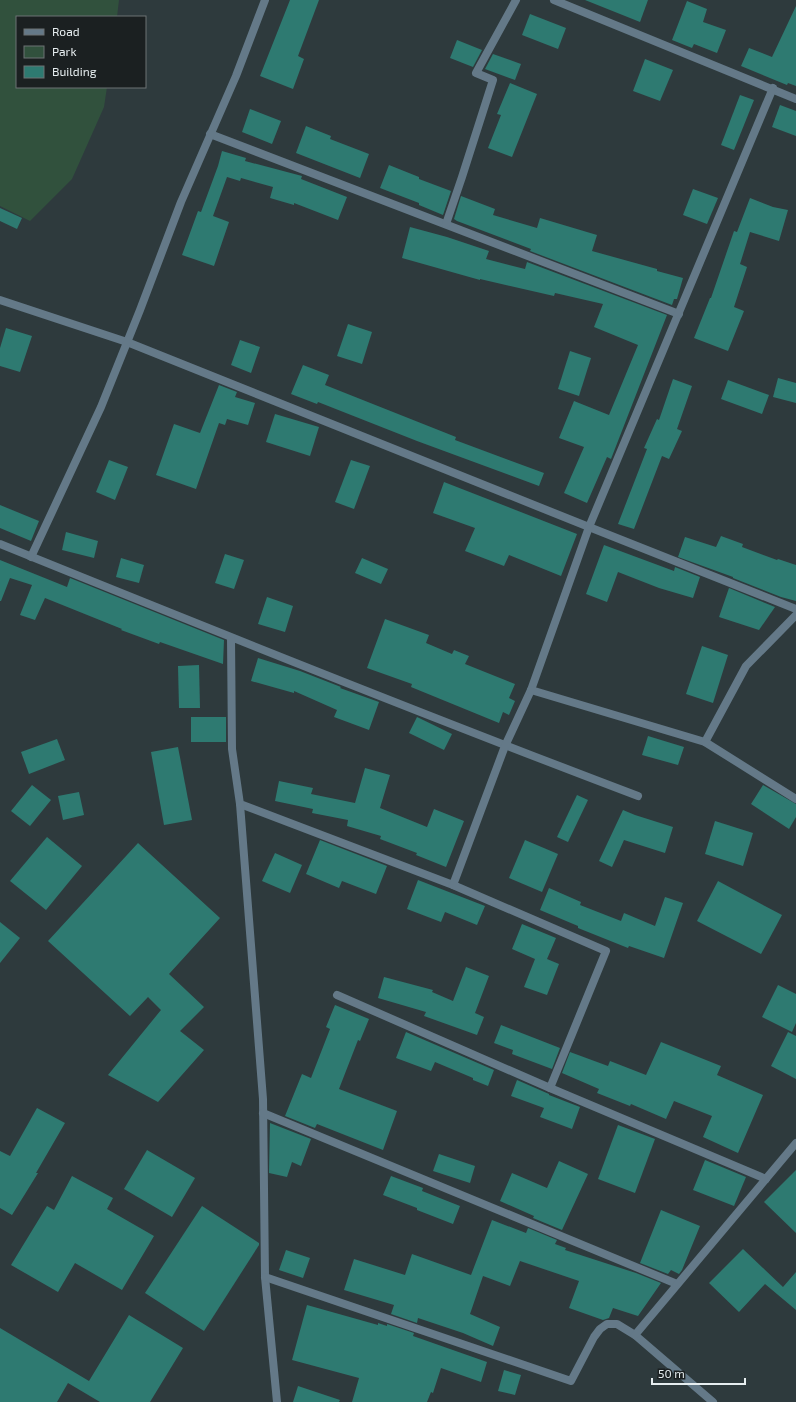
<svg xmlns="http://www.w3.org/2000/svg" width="796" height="1402" font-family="'Exo 2',sans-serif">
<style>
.green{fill:#31513d}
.building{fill:#2e7a71}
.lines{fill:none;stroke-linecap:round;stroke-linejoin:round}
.street{stroke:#647988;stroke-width:8}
</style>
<rect width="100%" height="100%" fill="#2e3a3d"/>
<path class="green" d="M0 0H119L117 17H17V87H107L104 107 72 179 30 221 0 206Z"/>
<g class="building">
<path d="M290 0H319L298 56 304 59 293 89 260 76Z"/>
<path d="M585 0H648L640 22Z"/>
<path d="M687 1 707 9 703 22 726 30 717 53 694 44 692 48 672 40Z"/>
<path d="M796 6V86L788 83 787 85 741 66 749 48 772 57Z"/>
<path d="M530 14 566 28 558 49 522 35Z"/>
<path d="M457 40 482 50 473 67 450 58Z"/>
<path d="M493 54 521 64 515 80 485 69Z"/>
<path d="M645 59 673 70 660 101 633 91Z"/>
<path d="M510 83 537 94 512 157 488 148 501 115 497 114Z"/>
<path d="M740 95 754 100 734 150 721 145Z"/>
<path d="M780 105 796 111V136L772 127Z"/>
<path d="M250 109 281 121 272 144 242 132Z"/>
<path d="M306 126 331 136 330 139 369 154 360 178 296 153Z"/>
<path d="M222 151 246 158 245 161 302 176 301 179 347 197 338 220 294 203V205L270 198 273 187 241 178 240 181 227 177 213 216 229 222 214 266 182 255 198 211 201 212 218 166Z"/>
<path d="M389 165 419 177V179L451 191 443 215 419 205V203L380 188Z"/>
<path d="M693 189 718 198 707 224 683 215Z"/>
<path d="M461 196 495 209 493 215 537 228 540 218 597 235 592 251 657 269V271L683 278 677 299H674L672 305 530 251 531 249 457 221 454 219Z"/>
<path d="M750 198 773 207 788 210 779 241 750 232 740 264 747 267 734 307 744 311 728 351 694 338 710 298H711L734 231 737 232Z"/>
<path d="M0 208 22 218 17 229 0 221Z"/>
<path d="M410 227 447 237 489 251 486 259 525 269 527 262 667 315 611 459 607 457 587 503 564 493 584 447 559 438 574 401 609 415 638 345 594 327 603 304 555 293 554 296 480 279V280L402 258Z"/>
<path d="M348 324 372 332 362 364 337 356Z"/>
<path d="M6 328 32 336 20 372 0 366V348Z"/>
<path d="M240 340 260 347 251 373 231 365Z"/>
<path d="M570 351 591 358 579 396 558 389Z"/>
<path d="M303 365 329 375 325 385 456 437 455 440 544 473 539 486 417 441 318 402 317 404 291 394Z"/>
<path d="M778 378 796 383V403L773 397Z"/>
<path d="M673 379 692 386 677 429 682 431 669 459 662 456 634 529 618 524 647 449 644 448 657 419 659 420Z"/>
<path d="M728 380 769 395 762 414 721 399Z"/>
<path d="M219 385 237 392 235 397 255 403 248 425 227 419 225 425 219 423 196 489 156 475 174 424 200 433Z"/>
<path d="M275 414 319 427 310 456 266 442Z"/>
<path d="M109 460 128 467 115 500 96 492Z"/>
<path d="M351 460 370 466 354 509 335 502Z"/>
<path d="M444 482 577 534 561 576 509 555 504 566 465 551 475 528 433 513Z"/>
<path d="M0 505 39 521 31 541 0 528Z"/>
<path d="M66 532 98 541 94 558 62 550Z"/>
<path d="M721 536 743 544 742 547 777 560 778 559 796 565V601L781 597 733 578V577L678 557 685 537 716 547Z"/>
<path d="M604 545 674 571 675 567 700 577 693 598 659 588 618 572 607 602 586 594Z"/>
<path d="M225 554 244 560 234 589 215 583Z"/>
<path d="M121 558 144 565 139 583 116 577Z"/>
<path d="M362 558 388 569 381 584 355 573Z"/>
<path d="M0 560 67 587 70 578 224 640 223 664 160 642 159 644 121 630 122 629 45 598 35 620 20 615 32 585 10 578 1 601H0Z"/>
<path d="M729 588 775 607 759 630 719 617Z"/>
<path d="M267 597 293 606 285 632 258 624Z"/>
<path d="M385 619 429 635 426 643 452 654 454 650 469 656 465 664 515 684 509 698 515 701 509 715 503 712 499 723 411 687 412 684 367 668Z"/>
<path d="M702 646 728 655 713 703 686 694Z"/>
<path d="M258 658 300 671 341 687 340 688 379 702 369 730 334 717 337 710 294 691V693L251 681Z"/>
<path d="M199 665 200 708H179L178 666Z"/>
<rect x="191" y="717" width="35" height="25"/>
<path d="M417 717 452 734 444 750 409 733Z"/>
<path d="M648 736 684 747 678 765 642 755Z"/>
<path d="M57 739 65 760 29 774 21 752Z"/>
<path d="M178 747 192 820 164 825 151 752Z"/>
<path d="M365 768 390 775 380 808 427 827 434 809 464 821 446 867 416 855 417 853 380 839 381 836 347 826 348 820 312 813 313 809 275 801 279 781 313 788 311 794 355 803Z"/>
<path d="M32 785 51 800 30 826 11 811Z"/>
<path d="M763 785 796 804V817L789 829 751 804Z"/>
<path d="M79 792 84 815 63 820 58 796Z"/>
<path d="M577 795 588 800 568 842 557 837Z"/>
<path d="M623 810 635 815 673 827 665 853 624 840 612 867 599 861Z"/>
<path d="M715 821 753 833 743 866 705 854Z"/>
<path d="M47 837 82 866 46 910 10 881Z"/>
<path d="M320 840 387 866 376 894 342 881 339 888 306 874Z"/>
<path d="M525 840 558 854 542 892 509 878Z"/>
<path d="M138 843 220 918 169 974 204 1007 180 1031 204 1050 158 1102 108 1075 161 1010 148 997 130 1016 48 941Z"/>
<path d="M275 853 302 865 290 893 262 881Z"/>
<path d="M418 880 485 906 477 925 445 912 441 922 407 909Z"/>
<path d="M718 881 782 915 761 954 697 921Z"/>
<path d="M549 888 581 902 580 905 621 921 624 913 655 926 665 897 683 903 664 958 629 946 628 948 578 928V926L540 910Z"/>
<path d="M0 922 20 938 0 963Z"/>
<path d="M522 924 556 938 547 959 559 964 547 995 524 987 535 959 512 949Z"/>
<path d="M466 967 489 976 475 1013 484 1017 477 1035 424 1016 426 1012 378 998 384 977 433 990 432 992 453 1001Z"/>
<path d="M778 985 796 994V1023L792 1032 762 1017Z"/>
<path d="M335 1005 369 1019 360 1041 358 1040 339 1089 397 1111 383 1150 317 1124 315 1128 285 1116 302 1074 311 1078 330 1029 326 1027Z"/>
<path d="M501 1025 560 1048 552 1069 512 1054 513 1050 494 1043Z"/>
<path d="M406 1032 494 1070 488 1086 473 1080V1078L435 1062 431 1071 396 1058Z"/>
<path d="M788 1032 796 1036V1079L771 1066Z"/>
<path d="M661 1042 721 1066 717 1075 763 1095 738 1153 703 1137 712 1116 674 1101 666 1119 631 1104 630 1106 597 1093 599 1089 562 1073 570 1052 608 1066 610 1061 646 1075Z"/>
<path d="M517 1080 549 1094V1095L580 1107 572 1129 540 1117 544 1108 511 1096Z"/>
<path d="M37 1108 65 1123 36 1173H38L12 1215 0 1208V1151L10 1156Z"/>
<path d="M270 1123 311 1139 301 1166 292 1162 287 1177 269 1173Z"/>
<path d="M618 1125 655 1139 635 1193 598 1179Z"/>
<path d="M147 1150 195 1178 172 1217 124 1189Z"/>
<path d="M439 1154 475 1166 470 1183 433 1171Z"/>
<path d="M705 1160 746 1177 734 1206 693 1190Z"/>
<path d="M559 1161 588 1174 562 1230 533 1218 534 1216 500 1201 512 1173 547 1188Z"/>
<path d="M796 1170V1233L764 1202Z"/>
<path d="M72 1176 113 1198 107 1209 154 1236 122 1290 75 1263 58 1292 11 1265 47 1206 54 1210Z"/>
<path d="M391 1176 423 1188 422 1191 460 1206 453 1224 417 1210V1208L383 1195Z"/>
<path d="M202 1206 259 1243V1245L204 1331 145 1293Z"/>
<path d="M661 1210 700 1226 682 1270 679 1274 671 1270 668 1274 640 1263Z"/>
<path d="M492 1220 526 1233 528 1228 557 1240 555 1244 566 1248 565 1250 636 1273 661 1283 638 1316 613 1308 609 1318 603 1320 569 1308 579 1281 520 1261 510 1286 483 1276 470 1314 500 1327 493 1346 463 1333 418 1318 417 1323 391 1314 394 1305 344 1290 354 1259 405 1275 412 1254 471 1275Z"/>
<path d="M743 1249 783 1287 796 1272V1310L765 1284 739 1312 709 1283Z"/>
<path d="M286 1250 310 1258 303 1278 279 1270Z"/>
<path d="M307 1305 378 1325V1323L387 1326V1324L414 1333 413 1336 487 1362 481 1382 441 1368 433 1393 431 1392 427 1402H352L359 1378 292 1360Z"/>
<path d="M129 1315 183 1348 150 1402H100L68 1383 57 1402H0V1328L89 1381Z"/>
<path d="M504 1370 521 1375 515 1395 498 1391Z"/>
<path d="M298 1386 340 1400 339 1402H293Z"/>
</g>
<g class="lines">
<g class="street">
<path d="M554 0 796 99"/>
<path d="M210 134 679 314"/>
<path d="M446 224 462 177 493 80 476 73 516 0"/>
<path d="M0 300 127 342 589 527 796 609"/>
<path d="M0 544C212 630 424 715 638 796"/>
<path d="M31 557 101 407 140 310 181 202 236 76 265 0"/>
<path d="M231 638 232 749 240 804 453 885 505 746 531 690 589 527 773 88"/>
<path d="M531 690 705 742 796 799"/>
<path d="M705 742 746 666 796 615"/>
<path d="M240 804 263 1099 265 1277 277 1402"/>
<path d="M337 995 550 1088 606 951 453 885"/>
<path d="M550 1088 766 1179"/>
<path d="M263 1113 677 1284"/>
<path d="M265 1277 571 1381 594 1337 600 1329 607 1324H617L635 1335 713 1402"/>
<path d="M635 1335 796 1143"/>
</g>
</g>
<rect x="16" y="16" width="130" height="72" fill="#1b2021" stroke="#6d7274"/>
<rect x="24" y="29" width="20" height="6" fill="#647988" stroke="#6d7274"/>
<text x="52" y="36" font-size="12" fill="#e7eef0">Road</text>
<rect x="24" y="46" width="20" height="12" fill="#31513d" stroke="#6d7274"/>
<text x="52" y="56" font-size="12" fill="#e7eef0">Park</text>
<rect x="24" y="66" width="20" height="12" fill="#2e7a71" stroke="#6d7274"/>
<text x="52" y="76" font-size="12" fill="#e7eef0">Building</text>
<path d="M652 1378v6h93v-6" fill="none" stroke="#e7eef0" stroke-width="2"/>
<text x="658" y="1378" font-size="12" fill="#e7eef0" stroke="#1b2021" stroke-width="3" paint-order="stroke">50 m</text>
</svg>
